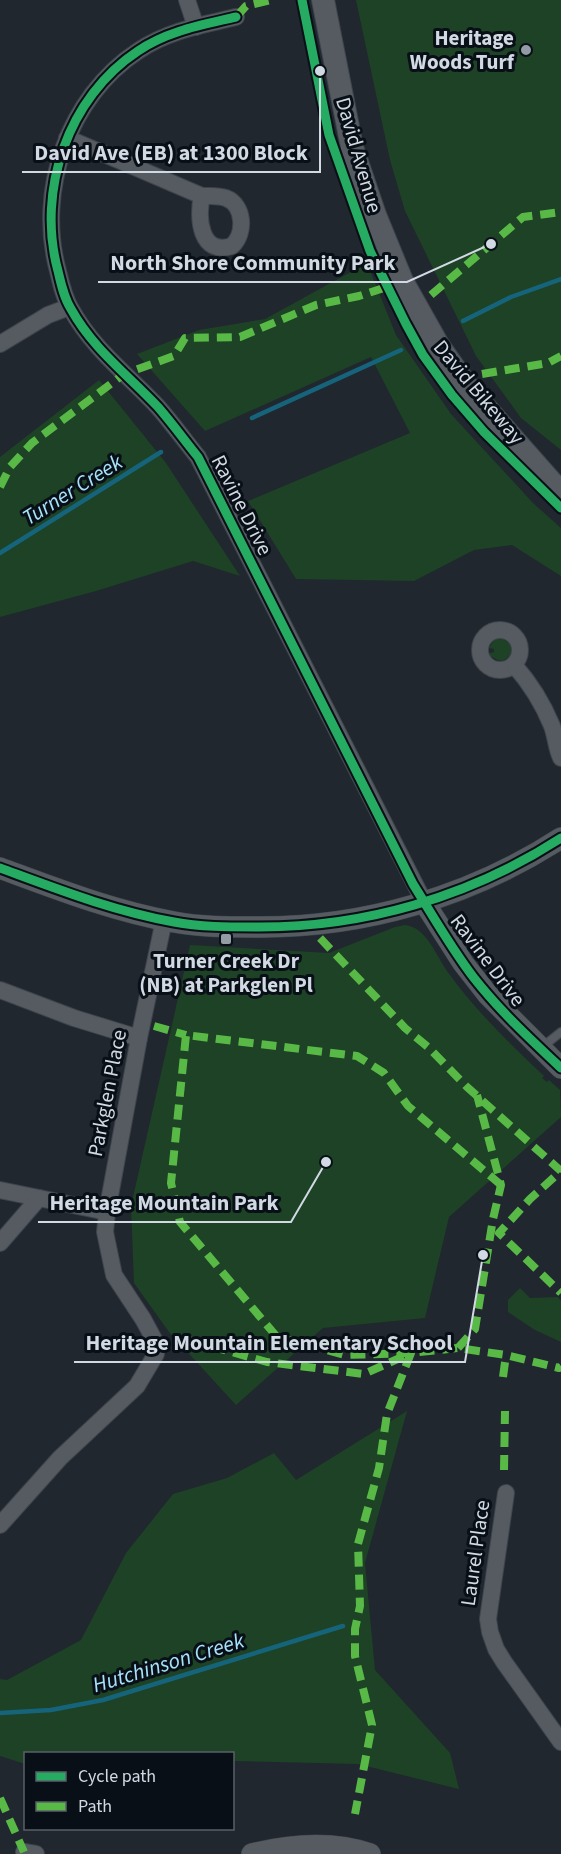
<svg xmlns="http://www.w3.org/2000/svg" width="561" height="1854" font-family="'Source Sans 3',sans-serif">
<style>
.green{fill:#1d4225}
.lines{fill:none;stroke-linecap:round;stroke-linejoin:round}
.stream{stroke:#16647c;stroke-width:4.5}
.service-casing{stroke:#3e444b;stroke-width:10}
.minor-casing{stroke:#3e444b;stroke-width:18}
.tertiary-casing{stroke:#3e444b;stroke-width:22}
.secondary-casing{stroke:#3e444b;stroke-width:24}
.service{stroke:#555b61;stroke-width:8}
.minor{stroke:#555b61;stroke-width:16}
.tertiary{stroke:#555b61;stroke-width:21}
.secondary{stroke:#555b61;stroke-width:22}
.quiet{stroke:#58b947;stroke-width:8;stroke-dasharray:15 8;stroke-linecap:butt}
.cycleway-casing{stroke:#090f16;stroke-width:13}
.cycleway{stroke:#26ab63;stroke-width:9}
.poi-dot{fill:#939ba4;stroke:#090f16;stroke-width:2}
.labels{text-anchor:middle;stroke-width:6;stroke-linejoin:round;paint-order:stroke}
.poi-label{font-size:21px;font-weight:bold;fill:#d1d9e3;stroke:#090f16;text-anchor:end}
.street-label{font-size:21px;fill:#d1d9e3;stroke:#090f16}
.water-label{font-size:22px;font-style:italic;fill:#a6e2fa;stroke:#090f16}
.leader{fill:none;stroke:#d1d9e3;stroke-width:2}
.callout-dot{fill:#d1d9e3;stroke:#090f16;stroke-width:2}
.callout-label{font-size:22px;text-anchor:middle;font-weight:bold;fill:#d1d9e3;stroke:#090f16;stroke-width:6;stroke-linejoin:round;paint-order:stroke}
</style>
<rect width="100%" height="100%" fill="#20272f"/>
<g class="green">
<path d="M356 0H561V450L521 418 476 356 405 211 390 160Z"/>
<path d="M367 263 396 335 451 414 533 503 561 528V576L512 545 474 550 414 581 296 579 248 501 410 433 371 357 205 431 137 354 199 330 265 319Z"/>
<path d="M99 380 166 463 240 576 193 561 96 591 0 617V457Z"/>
<path d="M502 638 510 644C513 653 509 659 500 661L490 656V653L494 652V649L489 648 495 639Z"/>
<path d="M405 925C426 927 436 955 447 971 475 1010 509 1043 544 1076L542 1078 547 1082 549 1080 560 1090 561 1117 449 1217 425 1318 323 1328 236 1405 169 1332 134 1283 131 1206 190 945 329 953 395 927Z"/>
<path d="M520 1288 530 1298 558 1297 561 1301V1342L535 1330 508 1312V1300Z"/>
<path d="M407 1411 365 1563 375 1670 450 1753 459 1789 358 1764 233 1761 232 1754H26L25 1764 0 1756V1679L7 1680 81 1640 126 1553 173 1494 227 1478 274 1453 296 1480Z"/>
</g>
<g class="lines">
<g class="stream">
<path d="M463 321 511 297 561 279"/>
<path d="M252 418 401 350"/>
<path d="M0 553 161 452"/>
<path d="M0 1713 51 1710 103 1700 343 1626"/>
</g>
<g class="service-casing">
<path id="service" d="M541 1048 561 1032"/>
</g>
<g class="minor-casing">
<g id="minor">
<path d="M187 0 196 27"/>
<path d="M236 17C202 25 167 31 138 51 68 97 36 191 58 271 61 284 64 298 71 309 93 349 128 375 158 407 172 423 185 441 198 457L424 902"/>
<path d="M67 138 202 196C210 196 218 195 226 198 244 205 246 233 232 246 200 256 197 218 202 196"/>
<path d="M0 344 48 315 69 307"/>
<circle cx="500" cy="650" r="20"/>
<path d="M514 665C530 683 543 704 552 726 556 737 556 748 561 758"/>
<path d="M0 990 74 1018 139 1038"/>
<path d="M0 1190 107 1212"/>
<path d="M0 1243 39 1198"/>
<path d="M506 1493 488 1619 490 1632 496 1649 504 1662 561 1742"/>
<path d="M0 1525 60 1458 137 1386 156 1354V1343L143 1319 114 1275 105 1232 107 1212 139 1038 164 920"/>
<path d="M24 1852 36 1854"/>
</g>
</g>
<g class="tertiary-casing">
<g id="tertiary">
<path d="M0 868C57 889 113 911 174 922 200 927 228 927 255 927 363 928 470 897 561 838"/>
<path d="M424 902 463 963 488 995 561 1068"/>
<path d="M252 1854C289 1845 333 1841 370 1854"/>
</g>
</g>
<g class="secondary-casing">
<path id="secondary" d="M323 0 352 147 375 215 402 281 438 345 469 389 561 493"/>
</g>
<use href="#service" class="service"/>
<use href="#minor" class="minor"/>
<use href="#tertiary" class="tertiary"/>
<use href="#secondary" class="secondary"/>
<g class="quiet">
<path d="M236 17 246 6 271 0"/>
<path d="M431 295 523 217 561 212"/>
<path d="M482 374 548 363 561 356"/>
<path d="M0 487 10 467 32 443 124 374 174 356 185 338 240 337 316 305 359 296 387 287"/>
<path d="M320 938 405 1028 429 1048 467 1087 561 1171 530 1199 499 1233 561 1293"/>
<path d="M154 1026 186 1035"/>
<path d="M501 1185 408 1106 384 1073 357 1056 186 1035 171 1183 180 1222 277 1337 345 1355 411 1353 458 1348 506 1355 559 1368 561 1366"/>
<path d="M189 1340 267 1362 364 1374 411 1353 387 1414 379 1468 358 1544 360 1606 355 1629V1656L372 1725 355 1814"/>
<path d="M458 1348 475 1329 493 1219 501 1185 477 1095"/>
<path d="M503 1377 506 1355"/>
<path d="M504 1470 505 1411"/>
<path d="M0 1798 24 1852"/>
</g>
<g class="cycleway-casing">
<g id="cycleway">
<path d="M302 0 329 135 370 251 406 324 423 355 452 395 484 432 561 508"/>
<path d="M236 17C202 25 167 31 138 51 68 97 36 191 58 271 61 284 64 298 71 309 93 349 128 375 158 407 172 423 185 441 198 457L413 884C433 916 451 948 474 978 500 1011 530 1039 561 1068"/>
<path d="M0 868C57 889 113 911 174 922 200 927 228 927 255 927 363 928 470 897 561 838"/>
</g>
</g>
<use href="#cycleway" class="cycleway"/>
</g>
<g class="poi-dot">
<circle cx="526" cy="50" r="6"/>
<rect x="220" y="933" width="12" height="12" rx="3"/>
</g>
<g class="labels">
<g class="poi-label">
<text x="514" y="45">Heritage<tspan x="514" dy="24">Woods Turf</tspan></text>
<text x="226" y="968" text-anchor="middle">Turner Creek Dr<tspan x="226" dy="24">(NB) at Parkglen Pl</tspan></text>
</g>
<g class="street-label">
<text transform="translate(359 155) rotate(74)" y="7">David Avenue</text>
<text transform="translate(479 392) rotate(50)" y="7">David Bikeway</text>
<text transform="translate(242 505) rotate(63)" y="7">Ravine Drive</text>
<text transform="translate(488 960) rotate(53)" y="7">Ravine Drive</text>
<text transform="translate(107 1093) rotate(-79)" y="7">Parkglen Place</text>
<text transform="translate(475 1553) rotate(-82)" y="7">Laurel Place</text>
</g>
<g class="water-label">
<text transform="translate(72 489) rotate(-32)" y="8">Turner Creek</text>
<text transform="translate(168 1662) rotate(-17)" y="8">Hutchinson Creek</text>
</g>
</g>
<path class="leader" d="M320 71L320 172H22M491 244L407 282H98M326 1162L291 1222H38M483 1255L465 1362H74"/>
<g class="callout-dot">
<circle cx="320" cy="71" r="6"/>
<circle cx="491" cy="244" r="6"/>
<circle cx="326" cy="1162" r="6"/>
<circle cx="483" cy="1255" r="6"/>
</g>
<g class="callout-label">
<text x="171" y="160">David Ave (EB) at 1300 Block</text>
<text x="253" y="270">North Shore Community Park</text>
<text x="164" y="1210">Heritage Mountain Park</text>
<text x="269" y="1350">Heritage Mountain Elementary School</text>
</g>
<rect x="24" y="1752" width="210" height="78" fill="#090f16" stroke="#596068" stroke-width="1.5"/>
<rect x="36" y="1772" width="30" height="9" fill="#26ab63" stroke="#596068" stroke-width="1.5"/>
<text x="78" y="1782" font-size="18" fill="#d1d9e3">Cycle path</text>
<rect x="36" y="1802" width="30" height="9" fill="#58b947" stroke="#596068" stroke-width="1.5"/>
<text x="78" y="1812" font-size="18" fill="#d1d9e3">Path</text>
</svg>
